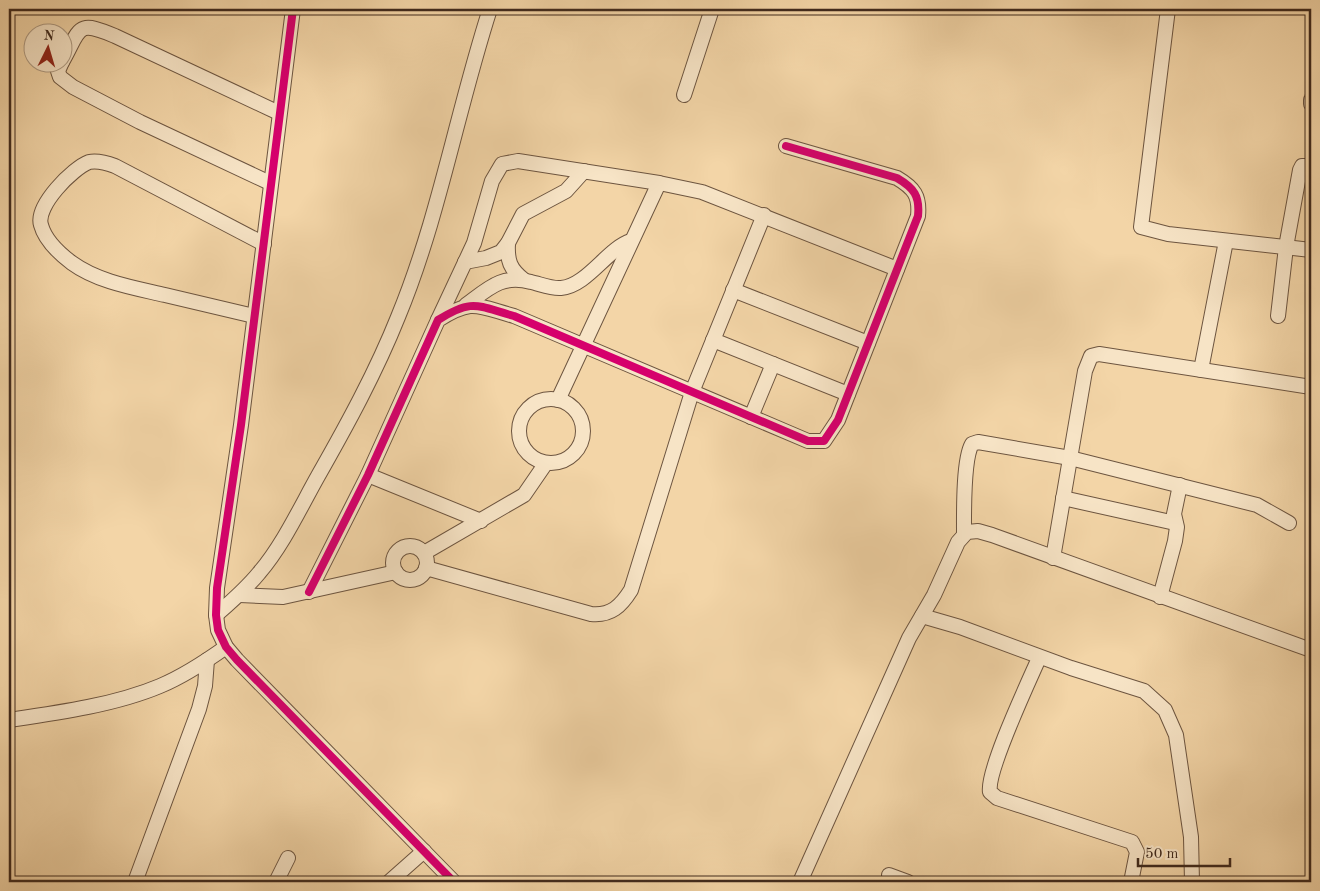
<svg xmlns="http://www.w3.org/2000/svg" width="1320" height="891" font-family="'Old Standard TT',serif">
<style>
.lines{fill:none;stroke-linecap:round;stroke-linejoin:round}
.minor-casing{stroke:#6d5540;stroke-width:16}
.minor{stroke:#f7e4c6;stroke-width:14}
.cycleway-casing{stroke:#f7e4c6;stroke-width:11}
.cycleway{stroke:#d6006c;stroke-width:8}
</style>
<rect width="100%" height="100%" fill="#f3d5a7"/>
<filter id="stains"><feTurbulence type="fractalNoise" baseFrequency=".004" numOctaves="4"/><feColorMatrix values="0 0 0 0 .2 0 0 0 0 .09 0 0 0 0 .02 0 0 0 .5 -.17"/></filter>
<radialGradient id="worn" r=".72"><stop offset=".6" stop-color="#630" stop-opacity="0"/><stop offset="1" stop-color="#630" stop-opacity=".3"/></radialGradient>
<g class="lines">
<g class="minor-casing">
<g id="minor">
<path d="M293 9 241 425 217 588 216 615 218 630 226 647 237 660 454 882"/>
<path d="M1168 9 1141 227 1168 234 1311 250"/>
<path d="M62 62C81 29 75 19 115 36L279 113"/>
<path d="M62 62 58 71 60 77 73 87 140 122 270 183"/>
<path d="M684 95 712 9"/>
<path d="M1311 104V100"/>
<path d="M508 243C507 261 510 269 524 280"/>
<path d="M465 262 486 258 501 252 508 243 523 214 566 191 584 171"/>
<path d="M733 290 868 343"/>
<path d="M466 305C489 288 502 274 531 282 540 284 552 289 561 288 587 286 608 248 631 241"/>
<path d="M254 316C225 309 195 302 165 295 135 288 98 282 72 263 60 254 45 240 41 225 35 206 73 168 89 162 98 160 107 163 115 166L264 244"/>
<path d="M1278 316 1286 247 1300 170 1302 166H1311"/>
<path d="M438 320 474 243 492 181 502 164 518 161 659 183 702 192 897 269"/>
<path d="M713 340 848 394"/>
<path d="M1201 370 1226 241"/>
<circle cx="551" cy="431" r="32"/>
<path d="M558 400 659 183"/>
<path d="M751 417 773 364"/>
<path d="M368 475 481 521"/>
<path d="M1063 498 1175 523"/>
<path d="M964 534C964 515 963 459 972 444L978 442 1070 458 1257 505 1289 523"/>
<circle cx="410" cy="563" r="17"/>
<path d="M424 553 524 495 546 463"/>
<path d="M1053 558 1085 371 1091 356 1099 354 1131 359 1311 387"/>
<path d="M426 568 591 614C611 616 621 606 631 590L692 392 764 215"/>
<path d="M309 592 368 475 438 320C473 298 477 306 514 316L808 441H824L838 420 918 216C920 196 914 188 897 178L786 146"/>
<path d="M240 595 283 597 396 572"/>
<path d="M1160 597 1175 541 1177 527 1174 514 1180 485"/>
<path d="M216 615C231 602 246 589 259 573 283 545 300 508 318 476 347 425 376 372 398 317 439 218 457 111 490 9"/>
<path d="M922 616 960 627 1071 668 1144 691 1165 710 1176 735 1191 837 1192 882"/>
<path d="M1039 658C1029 681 986 772 990 792L997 798 1132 842 1137 852 1131 882"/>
<path d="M9 720C57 713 115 705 160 686 184 676 205 662 226 647"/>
<path d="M889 875 908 882"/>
<path d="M135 882 199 709 205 686 207 660"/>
<path d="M276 882 288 858"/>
<path d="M389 882 424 851"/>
<path d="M800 882 909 638 934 595 958 542 967 532 978 531 992 535 1311 650"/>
</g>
</g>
<use href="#minor" class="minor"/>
<g class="cycleway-casing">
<g id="cycleway">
<path d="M293 9 241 425 217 588 216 615 218 630 226 647 237 660 454 882"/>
<path d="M309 592 368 475 438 320C473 298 477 306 514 316L808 441H824L838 420 918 216C920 196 914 188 897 178L786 146"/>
</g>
</g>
<use href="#cycleway" class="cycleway"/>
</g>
<rect width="1320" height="891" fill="none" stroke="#f3d5a7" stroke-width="30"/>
<rect x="10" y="10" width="1300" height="871" fill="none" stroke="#402a1d" stroke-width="2.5"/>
<rect x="15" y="15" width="1290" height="861" fill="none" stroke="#402a1d"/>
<g transform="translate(48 48) rotate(5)"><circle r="24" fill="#f7e4c6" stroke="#ae9a82"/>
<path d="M0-4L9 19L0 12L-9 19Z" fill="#8f2418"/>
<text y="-8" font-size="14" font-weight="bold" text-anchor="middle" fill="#402a1d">N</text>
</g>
<path d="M1138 858v8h92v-8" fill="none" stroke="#402a1d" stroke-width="2.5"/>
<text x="1145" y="858" font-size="15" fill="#402a1d" stroke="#f7e4c6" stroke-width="4" paint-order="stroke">50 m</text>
<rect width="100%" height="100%" filter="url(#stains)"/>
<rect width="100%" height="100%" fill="url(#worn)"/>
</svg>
